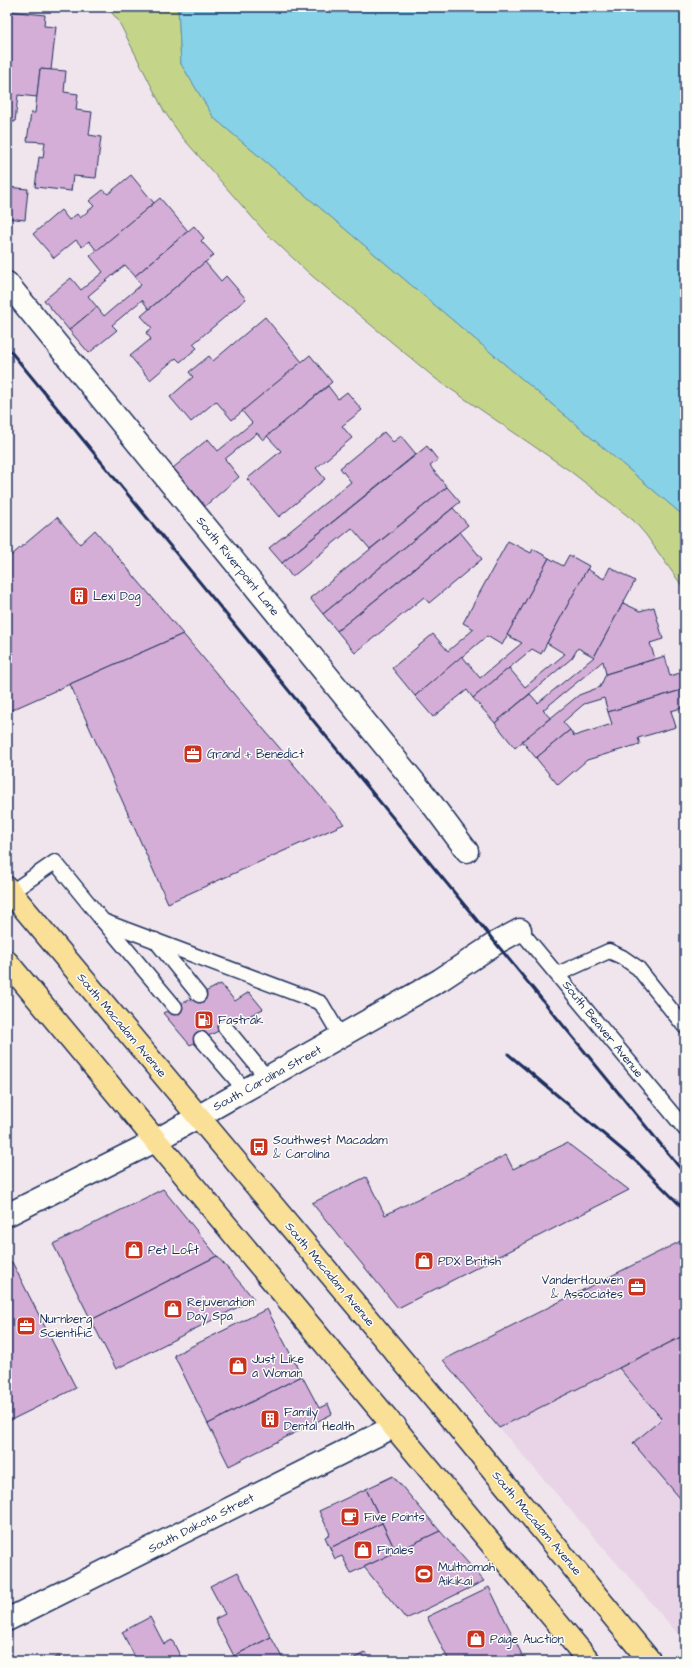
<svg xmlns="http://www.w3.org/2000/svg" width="692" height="1668" font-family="'Architects Daughter',sans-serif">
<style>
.built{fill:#e8d4e6}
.green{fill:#c4d58a;stroke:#708274}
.water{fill:#88d2e8;stroke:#5c91b1}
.building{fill:#d4aed6;stroke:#1b2f5e}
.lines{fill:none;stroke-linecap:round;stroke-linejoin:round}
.lane-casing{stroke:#1b2f5e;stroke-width:17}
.street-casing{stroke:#1b2f5e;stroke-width:25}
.primary-casing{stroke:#1b2f5e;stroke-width:25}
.lane{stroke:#fdfcf7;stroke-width:14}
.street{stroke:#fdfcf7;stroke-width:22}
.primary{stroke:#fadf96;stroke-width:22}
.rail{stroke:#1b2f5e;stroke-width:3}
.labels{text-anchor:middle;stroke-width:3;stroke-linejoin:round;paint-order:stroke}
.street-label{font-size:12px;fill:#1b2f5e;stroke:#fdfcf7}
.poi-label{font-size:12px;fill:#1b2f5e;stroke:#fdfcf7;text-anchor:start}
</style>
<rect width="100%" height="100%" fill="#f1e5ed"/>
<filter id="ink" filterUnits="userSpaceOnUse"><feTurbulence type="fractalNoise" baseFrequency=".025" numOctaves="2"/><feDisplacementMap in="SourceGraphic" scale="8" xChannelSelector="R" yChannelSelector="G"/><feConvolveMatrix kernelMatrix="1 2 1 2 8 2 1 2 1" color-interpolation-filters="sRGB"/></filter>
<g filter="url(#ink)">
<path class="built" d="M685 1335V1642L499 1428Z"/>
<path class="green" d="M107 7H178L181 64 214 118 685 517V590L646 535 633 520 570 471 436 379 311 275 265 232 182 137 164 111 118 20Z"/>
<path class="water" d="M178 7H685V517L214 118 181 64Z"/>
<g class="building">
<path d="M8 11 45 15 44 26 56 27 51 70 40 69 37 97 18 95 15 122 7 121Z"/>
<path d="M40 69 66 71 64 92 78 94 76 110 92 112 89 135 101 137 96 178 73 176 71 191 35 187 39 157 43 158 45 142 27 141 31 113H35Z"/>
<path d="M131 175 154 203 97 251 89 241 82 247 76 240 54 258 33 234 61 210 69 220 77 214 80 218 94 206 89 201 103 190 108 194Z"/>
<path d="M7 187 28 189 25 220 7 218Z"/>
<path d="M160 198 188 231 135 276 125 265 88 296 97 307 69 330 44 300 71 278 81 290 103 272 90 256Z"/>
<path d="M194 226 204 238 201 241 214 255 149 309 142 300 112 325 117 330 89 353 69 330 97 307 104 316 141 285 135 276Z"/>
<path d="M205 262 221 281 226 276 246 299 193 344 197 348 180 362 176 358 150 380 130 356 151 339 146 333 152 328 141 316Z"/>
<path d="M265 317 302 362 232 420 216 401 191 422 170 397 193 377 189 372 209 356 213 361Z"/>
<path d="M310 355 332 382 263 440 257 433 225 459 239 477 205 506 173 468 208 439 218 451 252 423 242 411Z"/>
<path d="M328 386 338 399 347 392 362 410 342 426 352 438 316 468 325 479 279 517 247 479 281 451 267 436Z"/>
<path d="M384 432 393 442 401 436 416 454 282 563 269 548 351 482 340 468Z"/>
<path d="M427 446 438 460 430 466 447 487 370 549 352 528 292 577 282 563Z"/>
<path d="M447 487 460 502 323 614 310 598Z"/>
<path d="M453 508 468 525 337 631 323 614Z"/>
<path d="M57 517 80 544 95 530 183 634 7 712V559Z"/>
<path d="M460 532 482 559 429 603 424 597 355 653 337 631Z"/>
<path d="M508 541 531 553 533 549 549 558 502 645 487 636 415 696 392 668 433 634 448 651 474 629 463 623Z"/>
<path d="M569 555 589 566 541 654 532 649 473 698 467 690 433 717 415 696 462 656 480 678 522 643 507 635 549 558 563 566Z"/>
<path d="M610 567 635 581 594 657 578 648 572 658 495 723 473 698 509 668 525 687 565 654 547 643 587 569 604 579Z"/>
<path d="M623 603 640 611 654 607 663 639 650 643 655 659 606 674 603 661 543 710 550 718 515 748 495 723 530 694 538 703 594 657Z"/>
<path d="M183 634 344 824 168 903 70 684Z"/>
<path d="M665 656 670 676 680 673 685 689 608 712 604 698 584 704 563 722 570 730 536 758 522 741 579 695 600 687 606 674Z"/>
<path d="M685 689V707L671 711 676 727 638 738 640 744 587 760 558 785 536 758 570 730 574 736 612 724 608 712Z"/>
<path d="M221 984 235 1001 249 992 263 1009 190 1045 163 1013Z"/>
<path d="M567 1143 629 1190 398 1308 312 1203 366 1177 385 1215 506 1155 513 1169Z"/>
<path d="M163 1189 217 1256 91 1320 53 1244Z"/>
<path d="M685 1239V1335L499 1428 443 1360Z"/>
<path d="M217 1256 254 1299 116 1369 91 1320Z"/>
<path d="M12 1262 76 1388 7 1422V1264Z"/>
<path d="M267 1309 302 1376 208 1424 174 1355Z"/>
<path d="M685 1335V1504L633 1443 662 1419 619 1368Z"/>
<path d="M302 1376 319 1408 328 1404 332 1414 229 1466 208 1424Z"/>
<path d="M393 1476 440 1531 396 1552 366 1489Z"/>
<path d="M366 1489 382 1523 330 1548 325 1537 330 1534 319 1511Z"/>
<path d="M382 1523 396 1552 351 1573 342 1556 335 1559 330 1548Z"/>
<path d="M440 1531 484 1581 406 1619 364 1567Z"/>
<path d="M238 1572 271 1637 234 1656 215 1619 225 1614 210 1586Z"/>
<path d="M489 1587 525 1661H449L427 1617Z"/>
<path d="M150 1617 164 1644 172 1640 183 1661H137L122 1632Z"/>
<path d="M271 1637 284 1661H224L234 1656Z"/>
<path d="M366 1652 371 1661H349Z"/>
<path d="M59 1656 61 1661H48Z"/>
</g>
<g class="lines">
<g class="lane-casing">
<g id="lane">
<path d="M10 893 55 862 103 921 321 1003 341 1037"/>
<path d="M103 921 175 1007"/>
<path d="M520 930 685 1129"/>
<path d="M155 940 199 995"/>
<path d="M558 974 609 951 622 957 638 968 685 1027"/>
<path d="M225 1027 267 1078"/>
<path d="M201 1039 245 1090"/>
</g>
</g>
<g class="street-casing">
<g id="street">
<path d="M7 283 429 800 467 851"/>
<path d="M7 1215 155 1141 231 1098 440 980 496 943 520 930"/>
<path d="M7 1620 395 1426"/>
</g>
</g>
<g class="primary-casing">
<g id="primary">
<path d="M7 888 438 1403 650 1661"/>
<path d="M7 962C200 1196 396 1427 589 1661"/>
</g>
</g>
<use href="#lane" class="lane"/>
<use href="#street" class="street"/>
<use href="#primary" class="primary"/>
<g class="rail">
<path d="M7 347 685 1174"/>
<path d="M508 1054 638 1163 685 1210"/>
</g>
</g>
</g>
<defs>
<g id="building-square" transform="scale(1)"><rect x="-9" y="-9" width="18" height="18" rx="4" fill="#c8321e" stroke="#fdfcf7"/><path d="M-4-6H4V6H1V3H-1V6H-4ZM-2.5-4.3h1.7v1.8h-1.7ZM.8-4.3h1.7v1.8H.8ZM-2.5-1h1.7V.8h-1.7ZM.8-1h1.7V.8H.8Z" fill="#fff"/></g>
<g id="office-square" transform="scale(1)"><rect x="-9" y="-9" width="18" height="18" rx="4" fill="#c8321e" stroke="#fdfcf7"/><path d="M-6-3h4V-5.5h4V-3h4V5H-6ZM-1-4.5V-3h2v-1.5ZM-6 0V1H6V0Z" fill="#fff"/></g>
<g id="fuel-square" transform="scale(1)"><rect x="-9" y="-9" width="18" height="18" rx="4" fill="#c8321e" stroke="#fdfcf7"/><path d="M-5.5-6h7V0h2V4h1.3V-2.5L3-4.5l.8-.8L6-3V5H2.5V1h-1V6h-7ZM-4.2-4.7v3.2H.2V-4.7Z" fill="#fff"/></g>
<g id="bus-square" transform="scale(1)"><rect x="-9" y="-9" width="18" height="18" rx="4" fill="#c8321e" stroke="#fdfcf7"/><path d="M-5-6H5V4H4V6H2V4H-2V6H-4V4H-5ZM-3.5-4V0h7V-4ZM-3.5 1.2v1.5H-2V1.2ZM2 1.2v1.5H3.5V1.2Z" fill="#fff"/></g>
<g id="shop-square" transform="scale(1)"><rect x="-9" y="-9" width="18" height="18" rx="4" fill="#c8321e" stroke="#fdfcf7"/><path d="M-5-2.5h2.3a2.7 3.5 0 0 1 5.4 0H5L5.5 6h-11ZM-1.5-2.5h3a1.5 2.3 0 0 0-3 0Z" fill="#fff"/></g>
<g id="cafe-square" transform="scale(1)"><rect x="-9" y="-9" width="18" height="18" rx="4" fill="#c8321e" stroke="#fdfcf7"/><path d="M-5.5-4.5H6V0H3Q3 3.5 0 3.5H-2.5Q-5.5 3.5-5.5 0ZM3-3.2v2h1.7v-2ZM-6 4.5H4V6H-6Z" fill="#fff"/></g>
<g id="stadium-square" transform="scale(1)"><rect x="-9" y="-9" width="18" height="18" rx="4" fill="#c8321e" stroke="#fdfcf7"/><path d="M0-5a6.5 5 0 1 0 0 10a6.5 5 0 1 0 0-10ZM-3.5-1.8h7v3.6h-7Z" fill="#fff"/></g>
</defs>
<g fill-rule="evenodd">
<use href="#building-square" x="79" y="596"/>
<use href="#office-square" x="193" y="754"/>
<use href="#fuel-square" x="204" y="1020"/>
<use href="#bus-square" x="259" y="1147"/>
<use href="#shop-square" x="134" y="1250"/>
<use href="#shop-square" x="424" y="1261"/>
<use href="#office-square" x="637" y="1287"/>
<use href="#shop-square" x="173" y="1309"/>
<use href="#office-square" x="26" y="1326"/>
<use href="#shop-square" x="238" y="1366"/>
<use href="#building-square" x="270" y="1419"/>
<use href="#cafe-square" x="350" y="1517"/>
<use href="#shop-square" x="363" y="1550"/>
<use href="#stadium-square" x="424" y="1574"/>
<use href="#shop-square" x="476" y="1639"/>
</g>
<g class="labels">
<g class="street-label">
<text transform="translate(238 566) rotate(51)" y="4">South Riverpoint Lane</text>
<text transform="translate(122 1025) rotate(50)" y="4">South Macadam Avenue</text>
<text transform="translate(603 1029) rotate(51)" y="4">South Beaver Avenue</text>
<text transform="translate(267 1078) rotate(-29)" y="4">South Carolina Street</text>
<text transform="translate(330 1274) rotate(50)" y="4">South Macadam Avenue</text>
<text transform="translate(201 1523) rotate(-27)" y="4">South Dakota Street</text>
<text transform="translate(537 1523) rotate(50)" y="4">South Macadam Avenue</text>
</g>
<g class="poi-label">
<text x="93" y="600">Lexi Dog</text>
<text x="207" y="758">Grand + Benedict</text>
<text x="218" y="1024">Fastrak</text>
<text x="273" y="1144">Southwest Macadam<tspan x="273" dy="14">&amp; Carolina</tspan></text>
<text x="148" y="1254">Pet Loft</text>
<text x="438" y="1265">PDX British</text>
<text x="623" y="1284" text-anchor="end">VanderHouwen<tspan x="623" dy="14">&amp; Associates</tspan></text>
<text x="187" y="1306">Rejuvenation<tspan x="187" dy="14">Day Spa</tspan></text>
<text x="40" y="1323">Nurnberg<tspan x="40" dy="14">Scientific</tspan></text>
<text x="252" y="1363">Just Like<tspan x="252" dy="14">a Woman</tspan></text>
<text x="284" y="1416">Family<tspan x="284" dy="14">Dental Health</tspan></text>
<text x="364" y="1521">Five Points</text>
<text x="377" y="1554">Finales</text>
<text x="438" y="1571">Multnomah<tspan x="438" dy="14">Aikikai</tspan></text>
<text x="490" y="1643">Paige Auction</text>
</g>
</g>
<rect width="692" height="1668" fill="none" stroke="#fdfcf7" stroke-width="24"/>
<rect x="12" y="12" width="668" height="1644" fill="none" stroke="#1b2f5e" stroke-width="1.5" filter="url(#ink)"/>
</svg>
